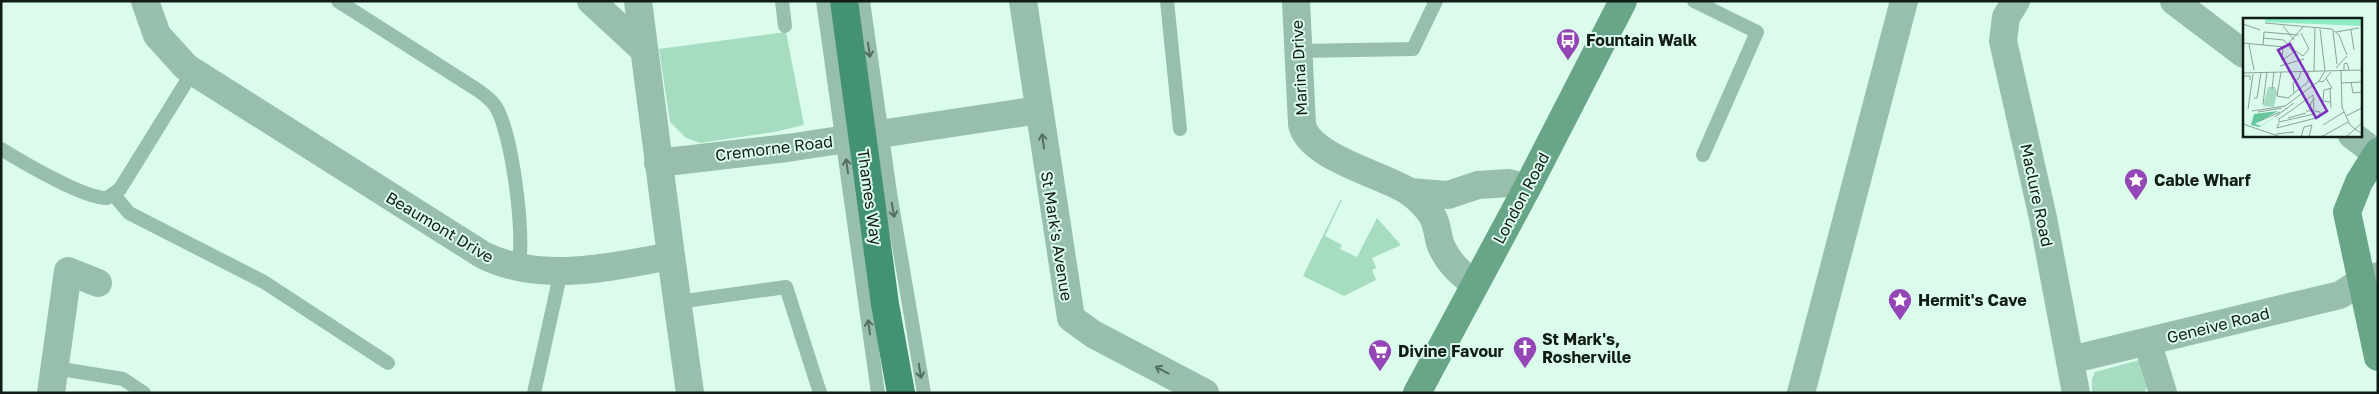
<svg xmlns="http://www.w3.org/2000/svg" width="2379" height="394" font-family="'Golos Text',sans-serif">
<style>
.green{fill:#a6ddc2}
.lines{fill:none;stroke-linecap:round;stroke-linejoin:round}
.lane{stroke:#98bfac;stroke-width:14}
.street{stroke:#98bfac;stroke-width:28}
.secondary{stroke:#69a589;stroke-width:28}
.primary{stroke:#439271;stroke-width:28}
.oneway{stroke:#546e62}
.labels{text-anchor:middle;stroke-width:4;stroke-linejoin:round;paint-order:stroke}
.poi-label{font-size:16px;font-weight:bold;fill:#111c17;stroke:#dbfbeb;text-anchor:start}
.street-label{font-size:16px;fill:#111c17;stroke:#dbfbeb}
.inset-road{fill:none;stroke:#8aa296;stroke-width:1}
.view{fill:#7b2cbf;fill-opacity:0.15;stroke:#7b2cbf;stroke-width:2.5}
.inset-edge{fill:none;stroke:#111c17;stroke-width:2.5}
</style>
<rect width="100%" height="100%" fill="#dbfbeb"/>
<g class="green">
<path d="M786 32 804 125 774 132 700 143 686 138 670 122 659 49Z"/>
<path d="M1341 199 1342 200 1325 236 1342 245 1340 249 1357 257 1377 218 1401 245 1372 258 1376 268 1372 270 1376 280 1344 296 1303 276Z"/>
<path d="M2143 359 2149 383 2144 393H2092V379L2095 372Z"/>
</g>
<g class="lines">
<g class="lane">
<path d="M338 1 476 89C483 94 491 99 496 107 512 134 526 238 518 268"/>
<path d="M782 1 785 26"/>
<path d="M823 1 878 393"/>
<path d="M863 1 890 193 924 393"/>
<path d="M1167 1 1180 129"/>
<path d="M1694 1 1757 32 1703 155"/>
<path d="M1298 51 1413 49 1436 1"/>
<path d="M1 149C22 162 85 199 107 198L120 189 193 71"/>
<path d="M114 195 129 213 264 282 388 363"/>
<path d="M678 302 786 287 820 393"/>
<path d="M55 368 123 379 144 393"/>
<path d="M534 393 561 271"/>
</g>
<g class="street">
<path d="M145 1 157 35 186 67 483 255C541 284 609 267 671 256L638 1"/>
<path d="M591 1 644 50"/>
<path d="M1023 1 1071 318 1093 334 1205 393"/>
<path d="M1296 1 1302 124C1308 157 1381 174 1408 191 1418 198 1431 210 1435 222 1438 230 1438 240 1442 248 1449 262 1461 275 1475 283"/>
<path d="M2016 1 2006 17 2003 41 2043 218 2076 393"/>
<path d="M2174 1 2244 54"/>
<path d="M2352 135 2377 154"/>
<path d="M658 163 787 148 1039 110"/>
<path d="M1409 192 1448 195 1478 185 1509 183 1527 188"/>
<path d="M671 256 690 393"/>
<path d="M2148 342C2152 360 2158 375 2163 393"/>
<path d="M2070 360 2340 295 2362 281 2378 276"/>
<path d="M51 393 68 271 98 283"/>
<path d="M1801 393 1904 1"/>
</g>
<g class="secondary">
<path d="M2378 152 2359 182 2347 212 2378 357"/>
<path d="M1417 393 1527 188 1623 1"/>
</g>
<path class="primary" d="M844 1 885 304 901 393"/>
</g>
<defs><path id="oneway-shaft" d="M-6 0H5M1.5-3L5.5 0L1.5 3" fill="none" stroke-width="1.6" stroke-linecap="round" stroke-linejoin="round" transform="scale(1.25)"/></defs>
<g class="oneway">
<use href="#oneway-shaft" transform="translate(869 50) rotate(82)"/>
<use href="#oneway-shaft" transform="translate(1043 141) rotate(-98)"/>
<use href="#oneway-shaft" transform="translate(847 166) rotate(-98)"/>
<use href="#oneway-shaft" transform="translate(893 210) rotate(80)"/>
<use href="#oneway-shaft" transform="translate(869 327) rotate(-98)"/>
<use href="#oneway-shaft" transform="translate(1162 370) rotate(-152)"/>
<use href="#oneway-shaft" transform="translate(920 371) rotate(80)"/>
</g>
<defs>
<g id="bus-pin" transform="scale(1.25)"><path d="M0 17L-7.5 6A9.5 9.5 0 1 1 7.5 6Z" fill="#9446b7" stroke="#dbfbeb"/><path d="M-5-6H5V4H4V6H2V4H-2V6H-4V4H-5ZM-3.5-4V0h7V-4ZM-3.5 1.2v1.5H-2V1.2ZM2 1.2v1.5H3.5V1.2Z" fill="#fff"/></g>
<g id="sight-pin" transform="scale(1.25)"><path d="M0 17L-7.5 6A9.5 9.5 0 1 1 7.5 6Z" fill="#9446b7" stroke="#dbfbeb"/><path d="M0-6L1.8-2.2L6-1.7L2.9 1.2L3.7 5.4L0 3.3L-3.7 5.4L-2.9 1.2L-6-1.7L-1.8-2.2Z" fill="#fff"/></g>
<g id="church-pin" transform="scale(1.25)"><path d="M0 17L-7.5 6A9.5 9.5 0 1 1 7.5 6Z" fill="#9446b7" stroke="#dbfbeb"/><path d="M-1.2-6h2.4v3.5h3.3v2.4h-3.3V6h-2.4V-.1h-3.3v-2.4h3.3Z" fill="#fff"/></g>
<g id="supermarket-pin" transform="scale(1.25)"><path d="M0 17L-7.5 6A9.5 9.5 0 1 1 7.5 6Z" fill="#9446b7" stroke="#dbfbeb"/><path d="M-6-5.5h2.5l.6 2H6L4.5 2H-2.5L-4.4-4H-6ZM-1.5 3.2a1.3 1.3 0 1 0 .1 0ZM3 3.2a1.3 1.3 0 1 0 .1 0Z" fill="#fff"/></g>
</defs>
<g fill-rule="evenodd">
<use href="#bus-pin" x="1568" y="40"/>
<use href="#sight-pin" x="2136" y="180"/>
<use href="#sight-pin" x="1900" y="300"/>
<use href="#church-pin" x="1525" y="348"/>
<use href="#supermarket-pin" x="1380" y="351"/>
</g>
<g class="labels">
<g class="poi-label">
<text x="1586" y="46">Fountain Walk</text>
<text x="2154" y="186">Cable Wharf</text>
<text x="1918" y="306">Hermit's Cave</text>
<text x="1542" y="345">St Mark's,<tspan x="1542" dy="18">Rosherville</tspan></text>
<text x="1398" y="357">Divine Favour</text>
</g>
<g class="street-label">
<text transform="translate(1299 68) rotate(-93)" y="6">Marina Drive</text>
<text transform="translate(774 148) rotate(-7)" y="6">Cremorne Road</text>
<text transform="translate(2037 195) rotate(78)" y="6">Maclure Road</text>
<text transform="translate(870 197) rotate(82)" y="6">Thames Way</text>
<text transform="translate(1521 198) rotate(-62)" y="6">London Road</text>
<text transform="translate(440 227) rotate(31)" y="6">Beaumont Drive</text>
<text transform="translate(1057 236) rotate(81)" y="6">St Mark's Avenue</text>
<text transform="translate(2218 325) rotate(-14)" y="6">Geneive Road</text>
</g>
</g>
<g transform="translate(2243 18)">
<rect width="119" height="119" fill="#dbfbeb"/>
<path d="M25 69H32L34 74 31 89 20 88Z" fill="#a6ddc2"/>
<path d="M49 86 17 109 8 107 11 96 35 93 12 106 18 108Z" fill="#65c59c"/>
<path d="M23 0H119V8L22 4Z" fill="#8dedc2"/>
<path class="inset-road" d="M22 5 89 11 96 17 104 37M0 6 17 12M40 8 51 22M77 11 82 53M108 12 111 32M90 13 94 46M93 14 116 10M20 20 41 22M41 22 51 35M0 25 42 29 60 9M6 26 11 52M20 27 21 14 56 17M40 29 39 42 53 33 60 38 66 31 58 15M37 48 61 41M93 50 104 38M101 52V46L104 45 106 52M71 53 72 9M98 53 99 89 107 107 119 116M38 54 34 78 45 80 65 64V53M0 55 119 52M83 60 89 70 81 72 80 83 87 84M0 63 1 58H7V62M76 63 80 64 88 54M108 64 110 75 119 74M98 65 119 64M29 71 31 54M87 71 88 90M51 75 50 65 56 60 58 53M70 77 71 96 36 104V101ZM11 80H14L18 55M20 86 24 54M5 91 10 56M9 93 42 88 76 63 82 53M63 93H67L68 84 72 81M15 94 39 90M103 98 119 90M32 99 51 85M45 100 63 95M17 103 37 94M36 105 34 110 77 99V94L72 93M0 106 38 119M80 107 101 94M33 116 51 114M58 119 61 109 69 107 66 119M78 119 105 104M103 119 119 105"/>
<path class="view" d="M47 26 84 93 73 100 35 32Z"/>
<rect width="119" height="119" class="inset-edge"/>
</g>
<rect width="2379" height="394" fill="none" stroke="#111c17" stroke-width="5"/>
</svg>
